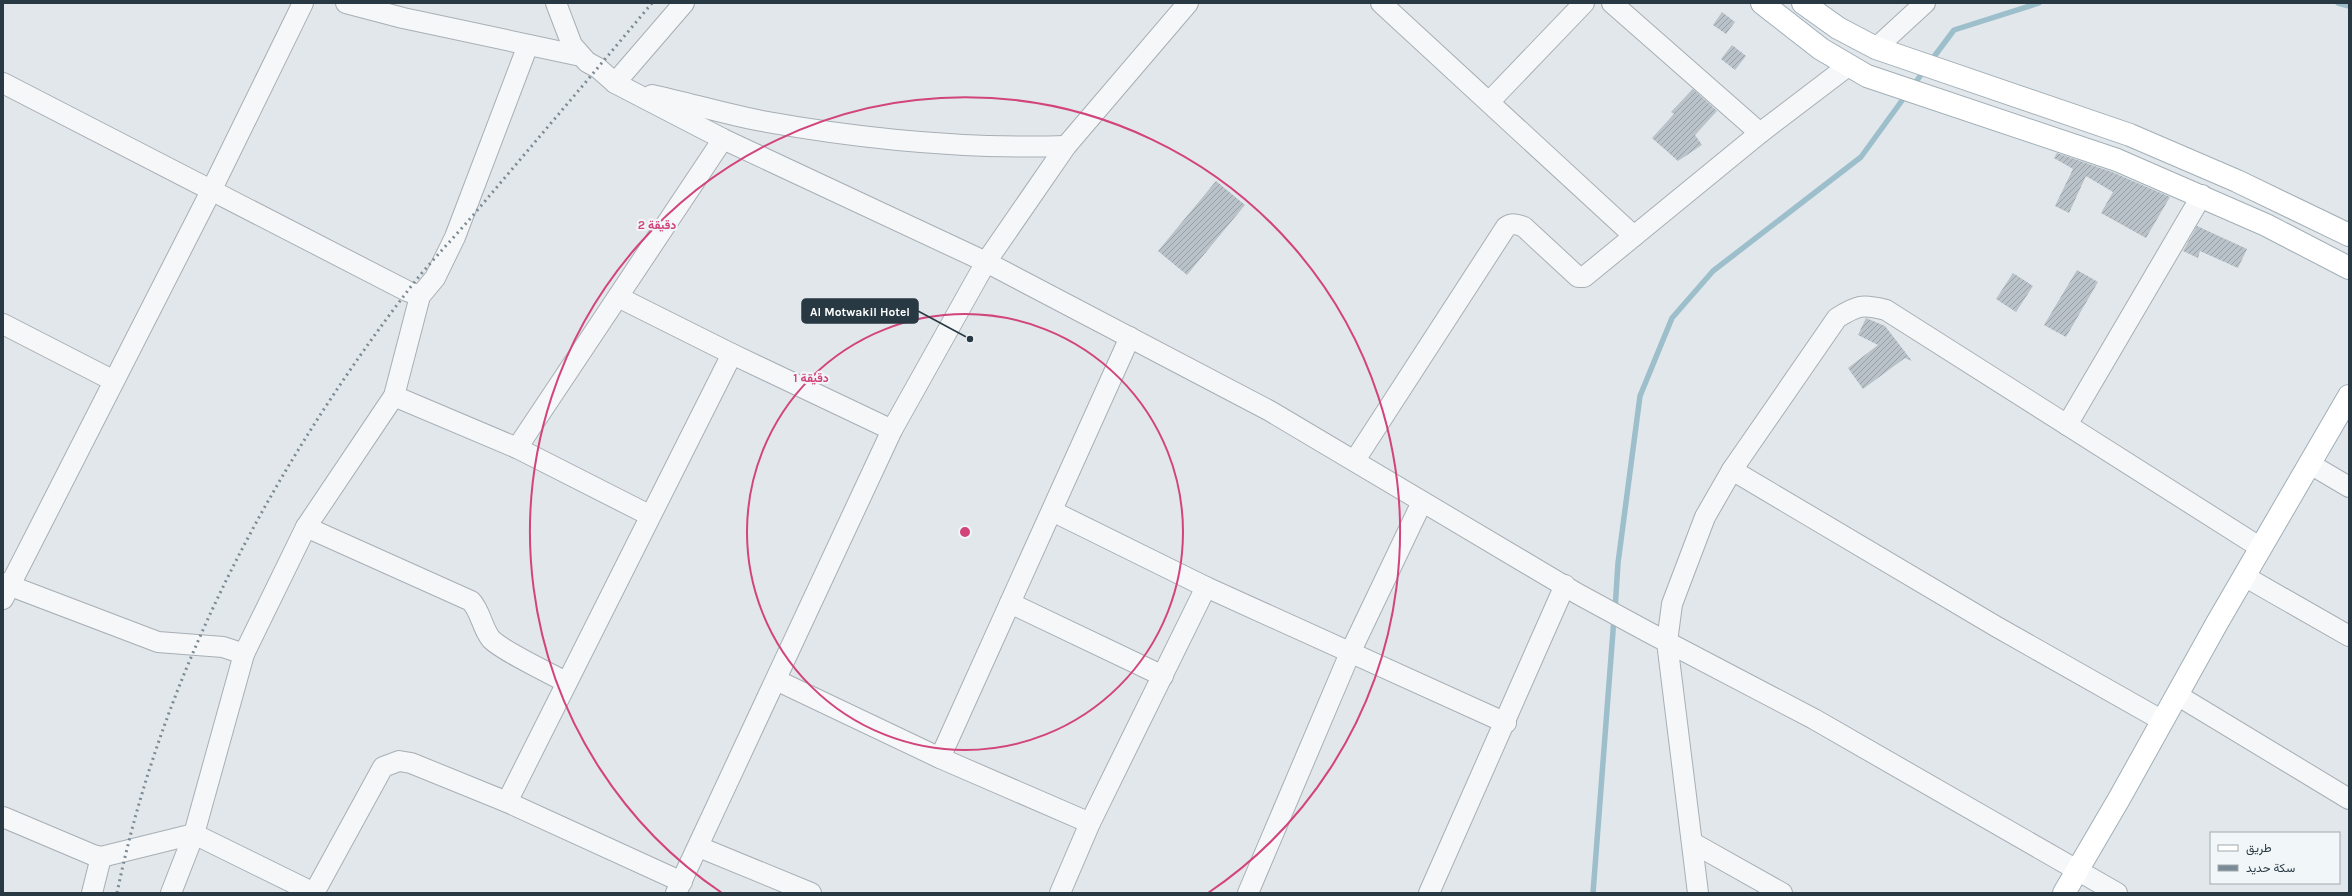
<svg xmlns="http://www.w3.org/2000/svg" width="2352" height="896" font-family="Karla,Vazirmatn,sans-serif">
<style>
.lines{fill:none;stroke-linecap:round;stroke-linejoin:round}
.stream{stroke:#9cbfcb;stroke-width:5.5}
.building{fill:url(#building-hatch)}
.minor-casing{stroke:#a7afb5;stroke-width:22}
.major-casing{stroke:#a1afb7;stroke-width:24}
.minor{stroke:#f5f7f9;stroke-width:20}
.major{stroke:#fff;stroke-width:22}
.rail{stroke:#7a8b95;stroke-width:3;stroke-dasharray:2 4;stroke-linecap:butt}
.ring{fill:none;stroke:#d2447c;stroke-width:2}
.centre{fill:#d2447c;stroke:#f1f6f8;stroke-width:2}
.ring-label{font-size:12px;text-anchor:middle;font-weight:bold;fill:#d2447c;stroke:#f1f6f8;stroke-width:4;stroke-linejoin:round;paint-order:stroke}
.leader{fill:none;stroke:#293943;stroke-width:1.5}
.callout-dot{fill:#293943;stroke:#f1f6f8;stroke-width:1.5}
.callout{fill:#293943;stroke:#293943;stroke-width:1.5}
.callout-label{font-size:12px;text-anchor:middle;font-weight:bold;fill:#fff}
</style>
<defs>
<pattern id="building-hatch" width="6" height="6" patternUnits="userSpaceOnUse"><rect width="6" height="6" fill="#b9c2c8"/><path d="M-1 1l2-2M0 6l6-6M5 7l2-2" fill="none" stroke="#969fa4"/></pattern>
</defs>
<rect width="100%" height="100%" fill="#e2e7eb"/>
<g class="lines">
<g class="stream">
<path d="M2338 3 2349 6"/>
<path d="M1930 62 1954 30 2039 3"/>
<path d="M1913 86 1925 69"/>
<path d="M1615 610 1618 563 1640 396 1672 318 1713 271 1861 157 1906 95"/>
<path d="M1593 893 1614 618"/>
</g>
</g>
<g class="building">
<path d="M1722 12 1735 22 1726 34 1713 25Z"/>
<path d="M1732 45 1746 56 1735 70 1721 59Z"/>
<path d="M1693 89 1717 111 1695 135 1702 145 1678 161 1652 138 1674 114 1671 112Z"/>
<path d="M2057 153 2112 172 2170 197 2146 238 2101 213 2113 192 2086 176 2069 213 2055 206 2073 169 2054 158Z"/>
<path d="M1216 181 1245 205 1187 275 1158 251Z"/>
<path d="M2197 226 2247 249 2238 268 2200 251 2198 258 2183 251Z"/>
<path d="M2077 270 2098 282 2066 337 2044 325Z"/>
<path d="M2013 273 2033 286 2016 312 1996 299Z"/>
<path d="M1866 318 1885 326 1912 361 1905 358 1863 389 1848 368 1878 345 1858 335Z"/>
</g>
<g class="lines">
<g class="minor-casing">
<g id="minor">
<path d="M346 3 403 18 581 56"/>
<path d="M556 3 572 45 587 62 598 68 615 83 723 139 986 262 1270 411 1578 594 1648 632 1814 719 2117 893"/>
<path d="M1381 3 1634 236"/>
<path d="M1612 3 1760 133"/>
<path d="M1876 48 1925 3"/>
<path d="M3 83 407 291 420 296"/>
<path d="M615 83 684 3"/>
<path d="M652 95C689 103 725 114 762 121 862 139 965 149 1066 146"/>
<path d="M1490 101 1584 3"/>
<path d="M618 297 732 354 892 430"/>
<path d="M3 324 114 381"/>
<path d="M394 396 517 448 649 515"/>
<path d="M2067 425 2202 195"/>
<path d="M517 448 723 139"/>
<path d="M1355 460 1506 227C1512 223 1517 224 1524 227L1578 277H1584L1760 133 1848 66"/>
<path d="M2310 464 2349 487"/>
<path d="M1732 470 1997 627 2163 721"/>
<path d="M1052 511 1206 587 1506 723"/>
<path d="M306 527 471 601C481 612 482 628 491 639 501 650 551 674 566 682"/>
<path d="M2244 576 2349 636"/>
<path d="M3 583 158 642 223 647 244 654"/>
<path d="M3 599 211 191 303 3"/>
<path d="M1010 603 1163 676"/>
<path d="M776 680 940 758 1090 823"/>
<path d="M2177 695 2349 799"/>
<path d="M940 758 1130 337"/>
<path d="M507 802 732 354"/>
<path d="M3 817 93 855 101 857 194 834 314 893"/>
<path d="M1693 843 1782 893"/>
<path d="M699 847 811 893"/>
<path d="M92 893 101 857"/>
<path d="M171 893 194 834 244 654 306 527 394 396 420 296 435 278 455 237 528 45"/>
<path d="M314 893 383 767 399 761 411 763 507 802 682 882"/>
<path d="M676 893 892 430 986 262 1066 146 1188 3"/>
<path d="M1060 893 1090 823 1206 587"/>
<path d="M1248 893 1350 653 1422 502"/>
<path d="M1429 893 1565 585"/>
<path d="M1698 893 1667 642 1672 604 1705 517 1732 470 1837 318C1858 305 1862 304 1886 310L2261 548"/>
</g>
</g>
<g class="major-casing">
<g id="major">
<path d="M1762 3 1821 49 1867 76 2117 160 2266 225 2349 268"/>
<path d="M1803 3 1838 28 1876 48 2130 135 2237 181 2349 235"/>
<path d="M2064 893 2119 799 2217 623 2349 396"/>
</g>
</g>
<use href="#minor" class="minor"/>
<use href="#major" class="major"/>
<path class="rail" d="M117 893C162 674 271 470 406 293 427 265 452 240 475 213 534 143 593 74 652 3"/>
</g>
<g class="ring">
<circle cx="965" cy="532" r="218"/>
<path d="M722 893A435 435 0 1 1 1208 893"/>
</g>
<circle cx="965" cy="532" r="6" class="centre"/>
<g class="ring-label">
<text x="657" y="229">2 دقيقة</text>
<text x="811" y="382">1 دقيقة</text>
</g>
<path class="leader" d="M970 339L918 311"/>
<circle class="callout-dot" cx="970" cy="339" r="4"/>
<rect class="callout" x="802" y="299" width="116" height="24" rx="4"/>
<g class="callout-label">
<text x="860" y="316">Al Motwakil Hotel</text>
</g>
<rect width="2352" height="896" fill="none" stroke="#293943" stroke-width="8"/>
<rect x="2210" y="832" width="130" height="52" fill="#f1f6f8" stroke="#a1aab0"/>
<rect x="2218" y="845" width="20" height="6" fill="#ffffff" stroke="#a1aab0"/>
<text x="2246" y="852" font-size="12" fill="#293943">طريق</text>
<rect x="2218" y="865" width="20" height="6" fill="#7a8b95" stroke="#a1aab0"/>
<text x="2246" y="872" font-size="12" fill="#293943">سكة حديد</text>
</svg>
